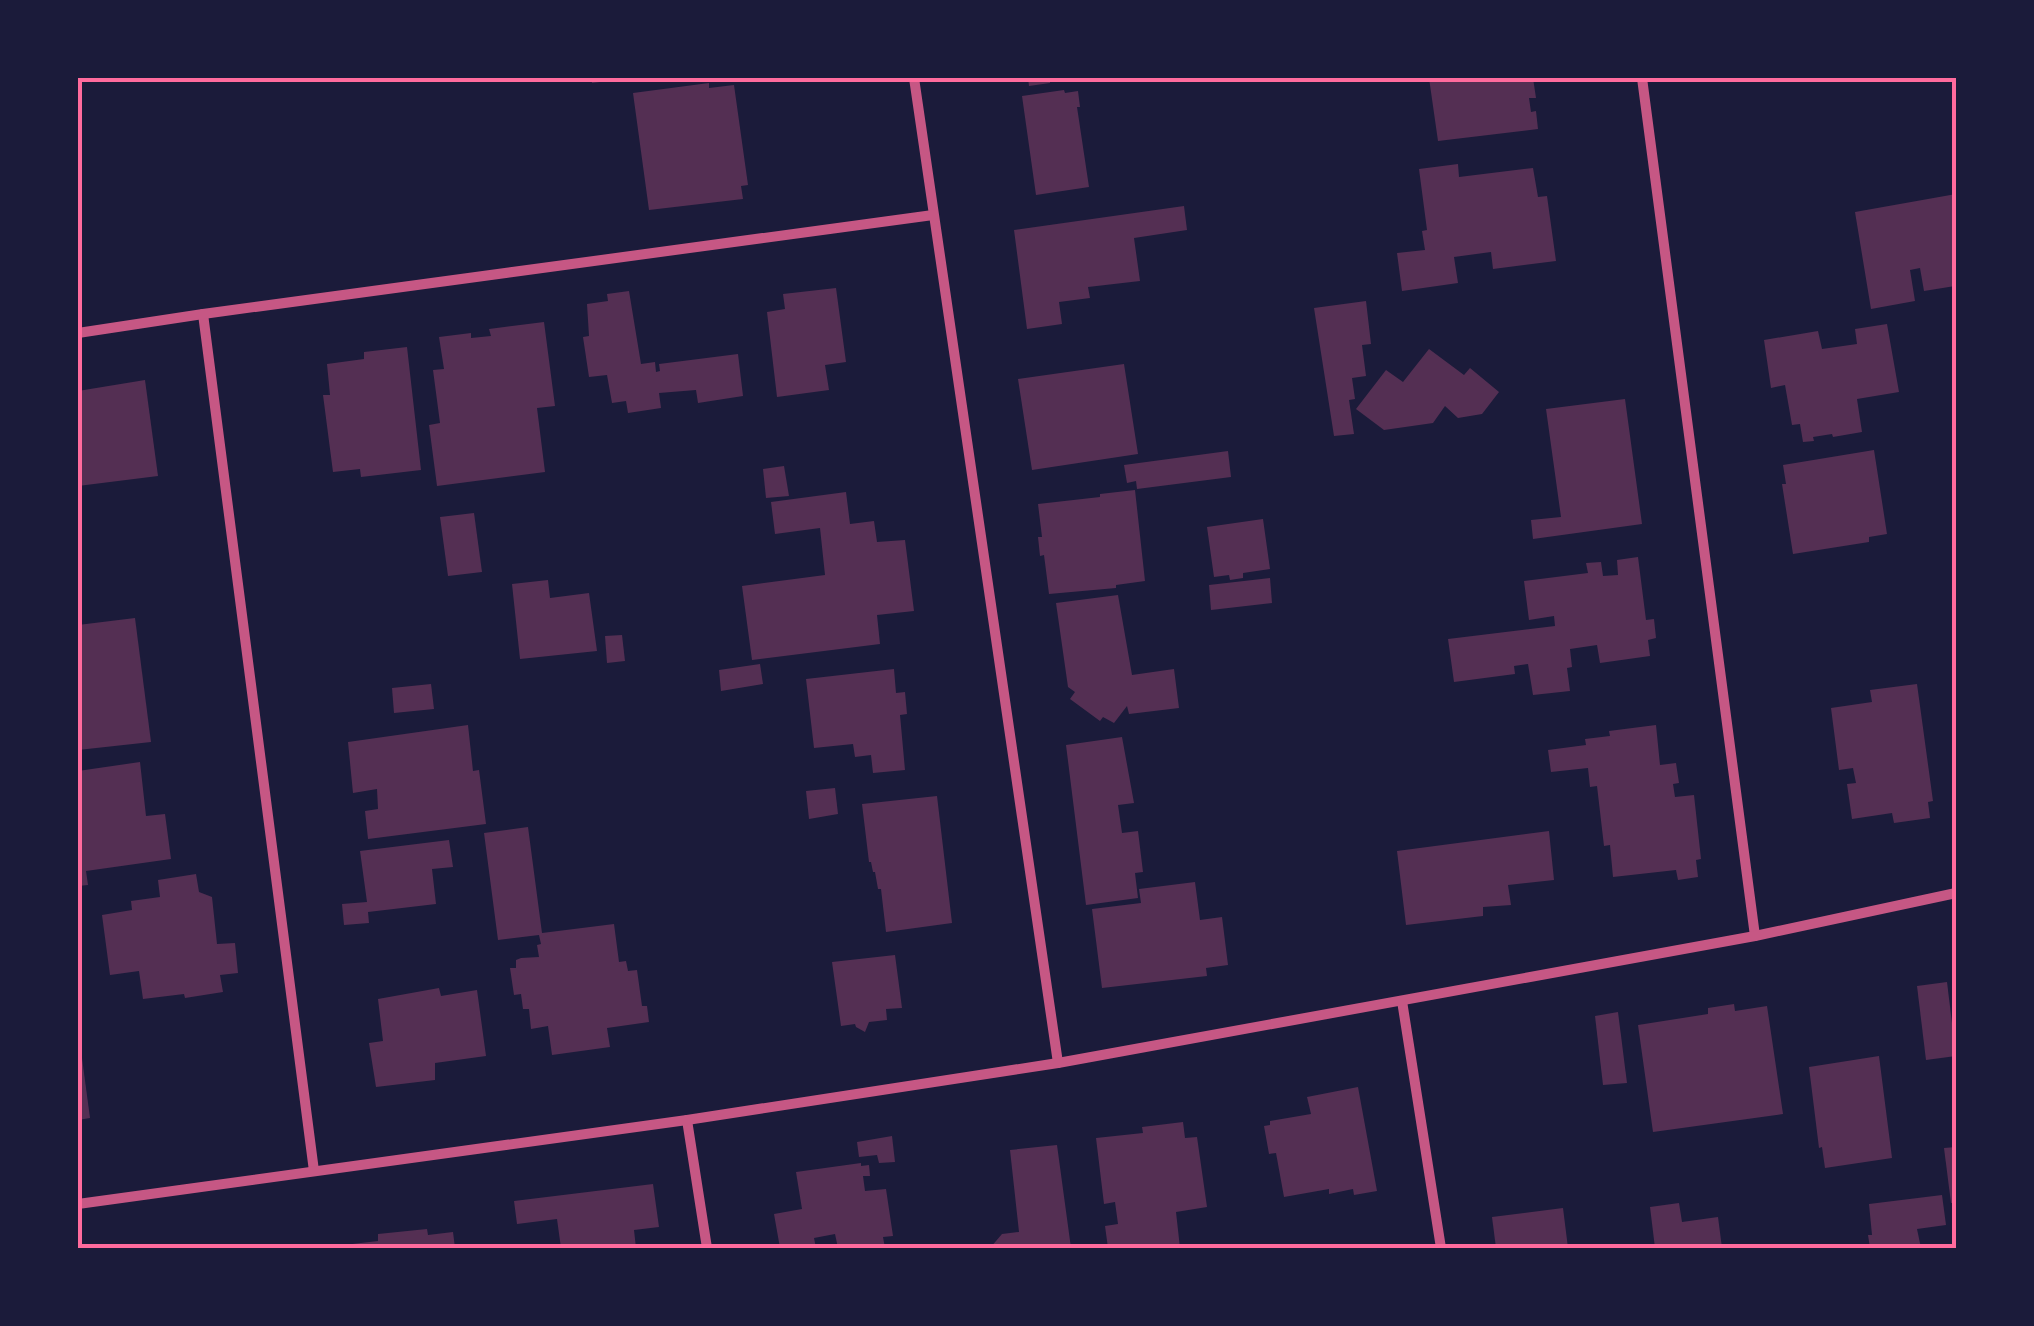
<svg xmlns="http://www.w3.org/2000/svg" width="2034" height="1326" font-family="Roboto,sans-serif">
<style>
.building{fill:#542f53}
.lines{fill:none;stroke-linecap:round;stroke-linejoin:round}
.minor{stroke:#c65784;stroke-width:10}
.neatline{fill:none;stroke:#ff6b9d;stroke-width:4}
</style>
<rect width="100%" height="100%" fill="#1b1b3a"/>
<g class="building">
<path d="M591 78H616V80L592 83Z"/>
<path d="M1028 78H1050V83L1029 86Z"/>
<path d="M1429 78H1533L1536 98H1529L1531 112 1536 111 1538 129 1438 141Z"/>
<path d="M709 83V88L734 85 748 185 741 186 743 199 649 210 633 93Z"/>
<path d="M1064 90 1065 93 1078 91 1080 107H1077L1089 187 1036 195 1022 96Z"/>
<path d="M1458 164 1459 177 1533 168 1538 197 1547 196 1556 261 1493 269 1491 252 1454 257 1458 283 1402 291 1397 253 1425 250 1422 231 1427 230 1419 169Z"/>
<path d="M1956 194 1955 286 1924 291 1920 268 1910 270 1915 301 1871 309 1855 212Z"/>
<path d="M1184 206 1187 230 1134 238 1140 281 1088 287 1090 298 1059 302 1062 324 1027 329 1014 230Z"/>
<path d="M836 288 846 362 825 365 829 390 777 397 767 312 785 309 783 294Z"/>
<path d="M629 291 641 364 655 362 656 372 660 371 659 364 738 354 743 396 698 403 696 390 659 393 661 408 628 413 626 401 612 403 607 375 589 377 583 337 589 336 587 304 608 301 607 294Z"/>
<path d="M1366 301 1371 344 1362 345 1366 376 1352 378 1355 399 1349 400 1354 434 1334 436 1314 308Z"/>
<path d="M544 322 555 406 537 408 545 472 437 486 429 425 440 423 433 370 444 369 439 337 471 333V338L491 336 489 329Z"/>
<path d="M1887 324 1899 392 1857 399 1862 432 1833 437 1832 434 1813 437 1814 441 1803 442 1800 424 1792 425 1785 385 1771 388 1764 340 1818 331 1822 349 1857 344 1855 329Z"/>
<path d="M407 347 421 470 361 477 360 469 333 472 323 395H330L327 364 364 359V352Z"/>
<path d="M1429 349 1464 375 1470 368 1499 392 1482 414 1458 418 1445 406 1433 423 1384 430 1356 409 1386 370 1403 382Z"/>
<path d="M1124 364 1138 454 1032 470 1018 379Z"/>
<path d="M145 380 158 476 78 486V391Z"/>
<path d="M1625 399 1642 524 1533 539 1531 520 1561 517 1546 409Z"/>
<path d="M1874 450 1887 534 1869 537V542L1793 554 1782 484H1786L1783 465Z"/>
<path d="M1228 451 1231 477 1137 489 1136 481 1127 483 1124 465Z"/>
<path d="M784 466 789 496 766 498 763 469Z"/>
<path d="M1135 490 1145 581 1116 585V588L1049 594 1044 555 1040 556 1038 537H1042L1038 504 1100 497V494Z"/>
<path d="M846 492 850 524 874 521 877 542 905 540 914 611 877 615 880 644 752 660 742 586 825 575 820 528 775 534 771 502Z"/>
<path d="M474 513 482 572 448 576 440 517Z"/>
<path d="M1263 519 1270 569 1243 573V578L1230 580 1229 575 1214 577 1207 527Z"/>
<path d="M1638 557 1646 620 1654 619 1656 638 1648 640 1650 656 1600 663 1597 645 1570 649 1572 667 1567 668 1570 691 1533 695 1528 664 1514 666 1515 674 1454 682 1448 639 1555 626 1554 616 1529 620 1524 581 1588 573 1586 563 1601 562 1603 576 1618 575 1617 560Z"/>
<path d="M1270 578 1272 603 1211 610 1209 585Z"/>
<path d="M548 580 550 598 589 593 597 651 520 659 512 584Z"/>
<path d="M1118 595 1132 675 1174 669 1179 708 1129 714 1127 706 1114 723 1103 717 1100 721 1070 699 1075 692 1068 687 1056 603Z"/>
<path d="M135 618 151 742 78 750V625Z"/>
<path d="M622 635 625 661 607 663 605 636Z"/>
<path d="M760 664 763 684 721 691 719 670Z"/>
<path d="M894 669 896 693 905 692 907 714 900 715 905 770 873 773 871 755 855 757 853 744 814 748 806 679Z"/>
<path d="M431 684 434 709 394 713 392 688Z"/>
<path d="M1917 684 1933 801 1928 802 1930 818 1894 823 1892 813 1852 819 1847 784 1856 783 1853 768 1839 770 1831 708 1872 702 1870 690Z"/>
<path d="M468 725 473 771 479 770 486 824 368 839 365 811 378 809 377 789 353 793 348 742Z"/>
<path d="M1656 725 1660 765 1676 763 1679 783 1673 784 1675 797 1694 795 1701 859 1696 860 1698 877 1678 880 1676 870 1613 877 1610 845 1604 846 1597 786 1590 787 1588 768 1551 772 1548 750 1586 745 1585 739 1610 736 1609 731Z"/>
<path d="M1122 737 1134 803 1118 805 1122 833 1138 831 1143 872 1135 873 1138 898 1086 905 1066 745Z"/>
<path d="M140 762 146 816 165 814 171 859 86 871 88 885 78 886V771Z"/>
<path d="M835 788 838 814 809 819 806 791Z"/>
<path d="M937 796 952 923 886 932 881 889H878L875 872H873L871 862H869L862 804Z"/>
<path d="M528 827 542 933 614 924 619 962 626 961 628 971 637 970 642 1006H647L649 1022 607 1028 610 1047 552 1055 548 1026 531 1029 529 1009H523L521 994 514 995 510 968H516V960L521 958 539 957 537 945 541 944 539 935 498 940 484 833Z"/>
<path d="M1549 831 1554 880 1508 885 1511 905 1483 907V916L1406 925 1397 851Z"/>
<path d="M449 840 453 867 432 869 436 904 368 912 369 923 344 925 342 904 367 902 360 851Z"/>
<path d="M196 874 199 892 212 897 217 944 235 943 238 973 220 975 223 992 185 998 184 994 143 999 139 971 110 975 102 915 132 910 131 901 160 897 158 880Z"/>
<path d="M1195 882 1200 920 1222 917 1228 965 1206 968 1207 976 1102 988 1092 909 1141 903 1139 889Z"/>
<path d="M895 955 902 1008 886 1009 887 1020 869 1022 865 1032 856 1027 855 1024 841 1026 832 962Z"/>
<path d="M1947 982 1956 1056 1926 1060 1917 986Z"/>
<path d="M439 988 441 996 477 990 486 1056 435 1063V1080L376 1087 369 1043 383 1041 378 999Z"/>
<path d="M1734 1004 1735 1011 1767 1006 1783 1114 1653 1132 1638 1025 1708 1014V1008Z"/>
<path d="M1618 1012 1627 1083 1603 1085 1595 1016Z"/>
<path d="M78 1043H80L90 1118 78 1120Z"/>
<path d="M1879 1056 1892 1158 1825 1168 1822 1147 1819 1148 1809 1067Z"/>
<path d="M1358 1087 1377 1191 1354 1195 1353 1189 1329 1194V1189L1284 1197 1276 1153 1269 1154 1264 1126 1270 1125V1121L1311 1114 1307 1097Z"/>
<path d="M1183 1122 1185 1138 1197 1137 1207 1207 1176 1212 1180 1248H1108L1105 1226 1118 1224 1115 1202 1104 1204 1096 1138 1143 1133 1142 1127Z"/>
<path d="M892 1136 895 1162 879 1163 877 1155 859 1157 857 1142Z"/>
<path d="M1057 1145 1071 1248H990L1002 1234 1019 1232 1010 1150Z"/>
<path d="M1956 1147V1203H1951L1944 1148Z"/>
<path d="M861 1163V1166L869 1165 870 1176H863L865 1191 886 1189 893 1236 883 1237 885 1248H838L835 1234 814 1238 816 1248H780L774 1214 802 1209 796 1172Z"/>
<path d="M653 1184 659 1227 634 1230 636 1248H561L557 1219 517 1224 514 1201Z"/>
<path d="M1942 1195 1946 1225 1917 1229 1921 1248H1870L1868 1235H1872L1869 1204Z"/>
<path d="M1679 1203 1682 1222 1718 1217 1722 1248H1655L1650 1207Z"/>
<path d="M1563 1208 1568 1248H1496L1492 1217Z"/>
<path d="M427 1229 428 1235 453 1232 455 1248H335V1246L378 1241V1234Z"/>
</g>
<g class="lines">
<g class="minor">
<path d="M914 78 1058 1063"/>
<path d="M1642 78 1755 936"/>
<path d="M203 314 314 1171"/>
<path d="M78 333 203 314 933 215"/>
<path d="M1402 1001 1441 1248"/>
<path d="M687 1120 707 1248"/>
<path d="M78 1204 687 1120 1058 1063 1755 936 1956 893"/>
</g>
</g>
<rect width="2034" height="1326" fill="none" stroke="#1b1b3a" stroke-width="160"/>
<rect x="80" y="80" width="1874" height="1166" class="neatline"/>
</svg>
